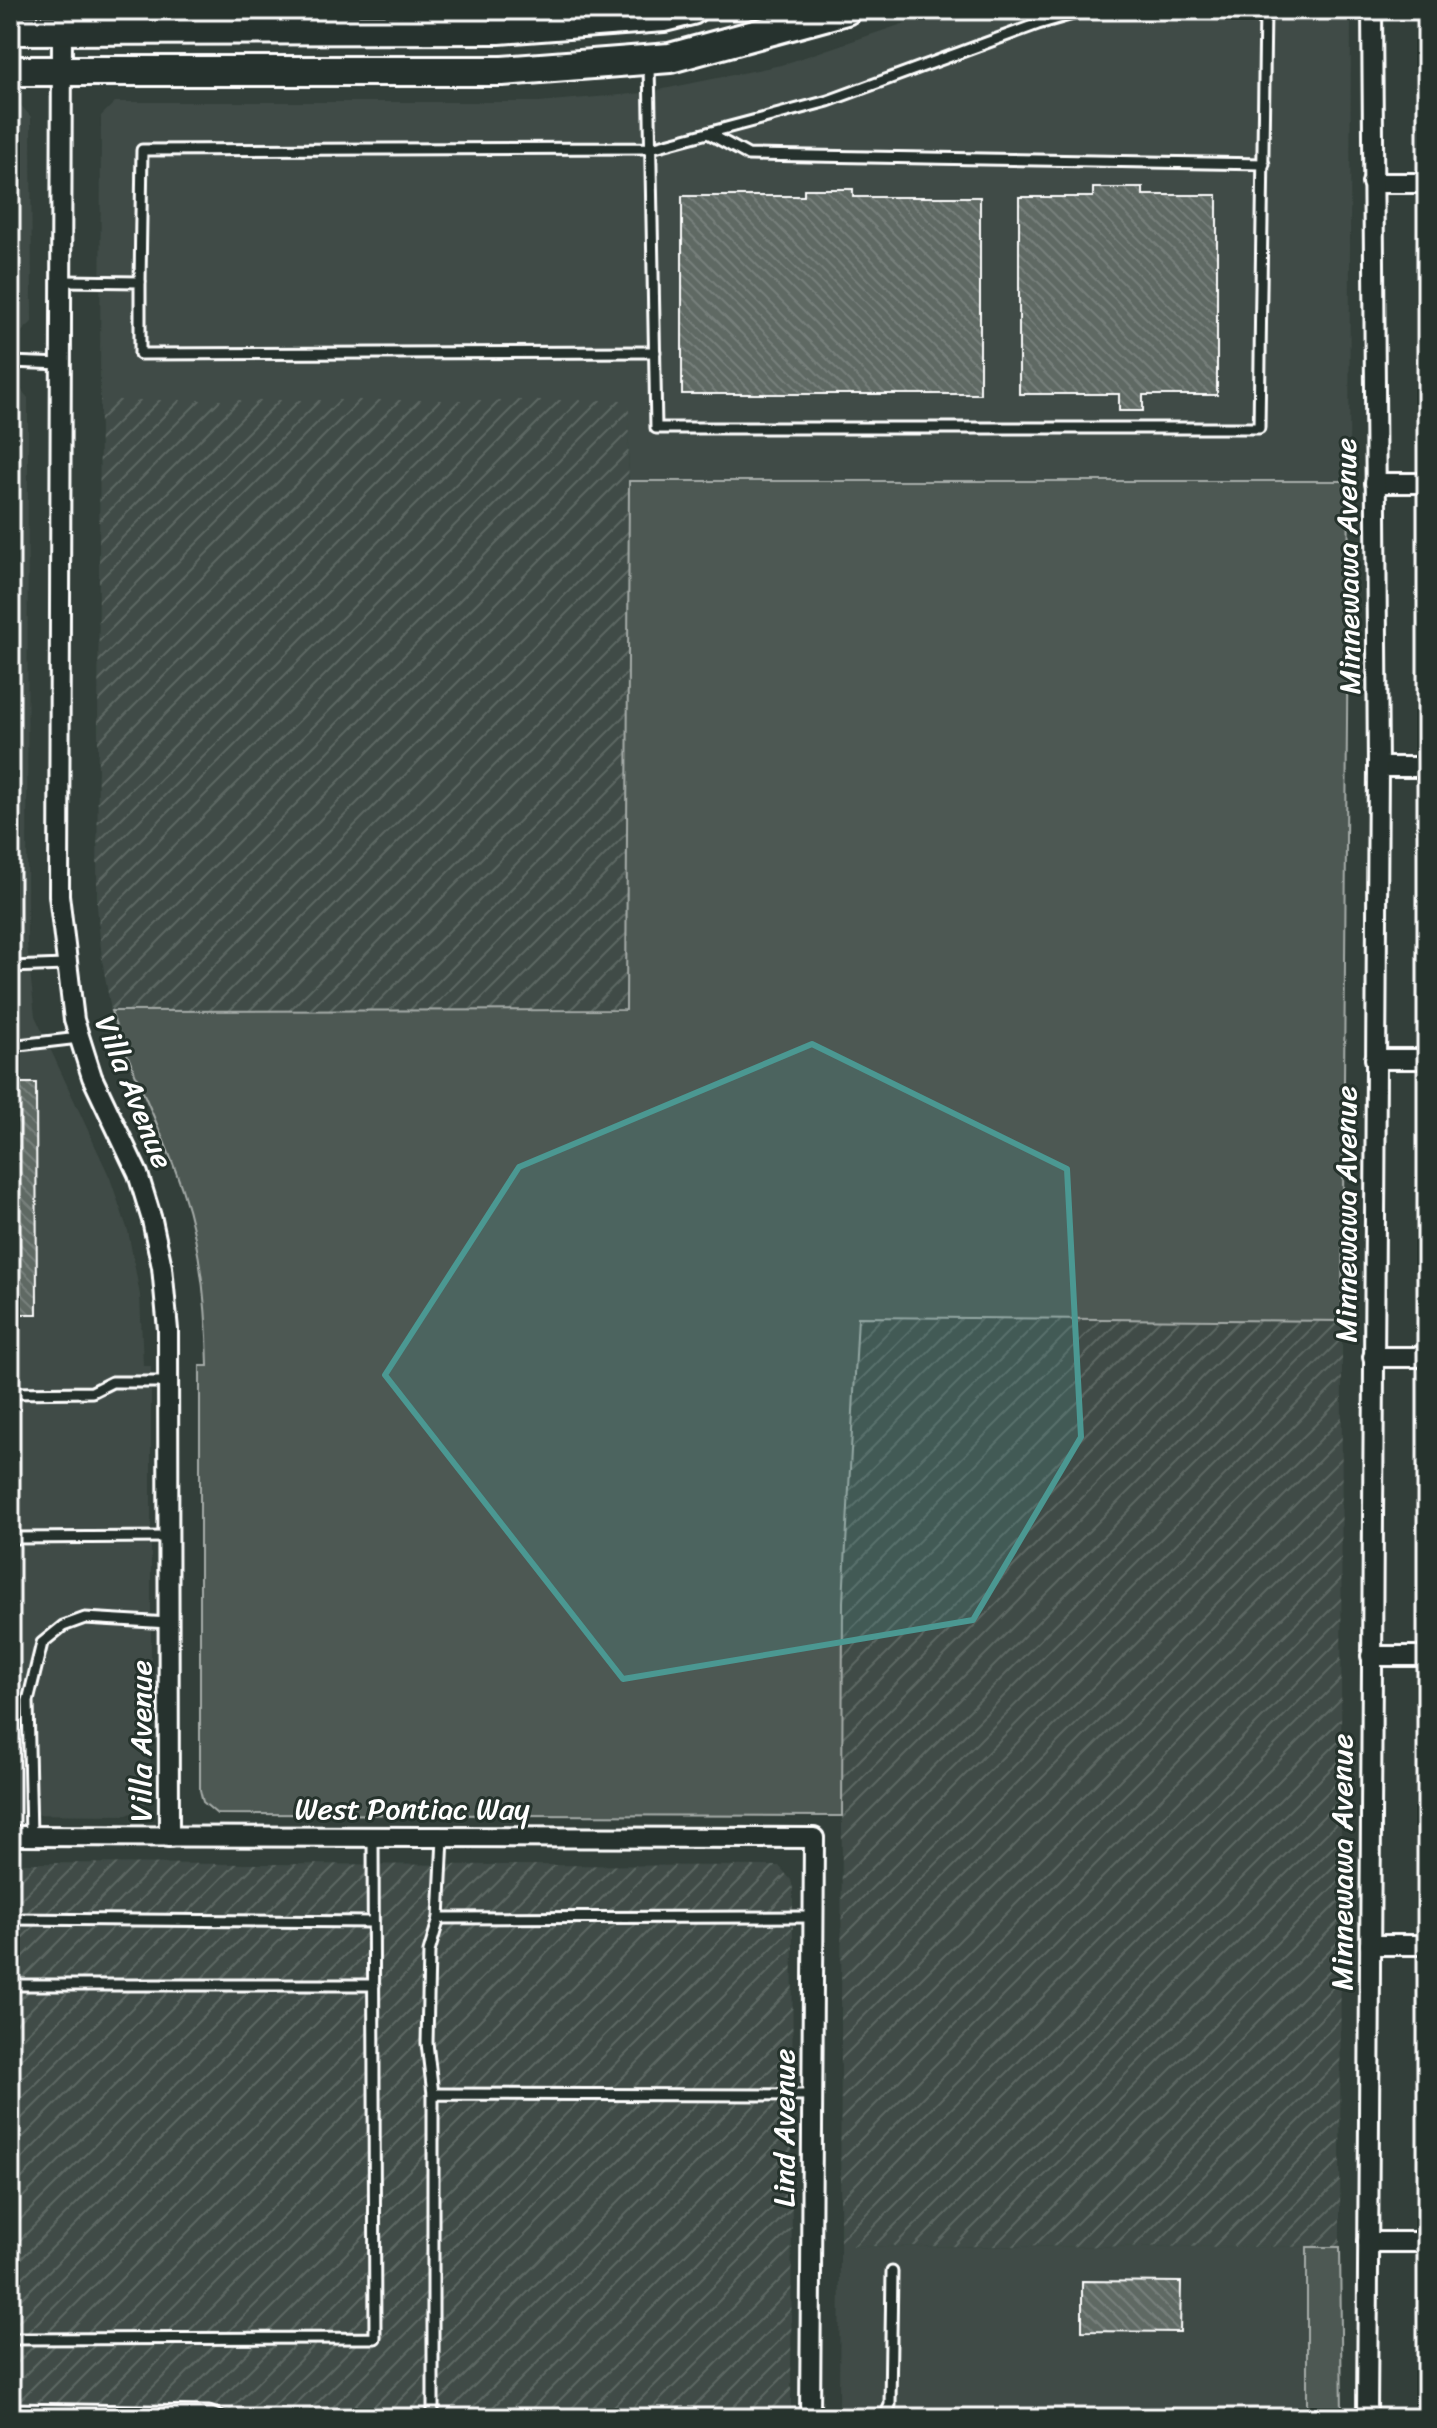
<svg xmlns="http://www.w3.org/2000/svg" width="1437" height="2428" font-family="Sriracha,sans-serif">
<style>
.built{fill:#404c47}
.industrial{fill:url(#industrial-furrows)}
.grass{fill:#4d5853;stroke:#a6aca9;stroke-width:2}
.building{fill:url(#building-back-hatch);stroke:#fff;stroke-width:2}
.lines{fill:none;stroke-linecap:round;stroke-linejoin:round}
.lane-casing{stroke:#fff;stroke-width:15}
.street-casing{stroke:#fff;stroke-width:24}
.primary-casing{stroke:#fff;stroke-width:34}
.lane{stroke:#26332d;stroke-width:9}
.street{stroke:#26332d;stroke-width:18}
.primary{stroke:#26332d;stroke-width:28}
.marked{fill:#4b9892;fill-opacity:0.2;stroke:#4b9892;stroke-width:6;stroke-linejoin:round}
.labels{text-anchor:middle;stroke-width:6;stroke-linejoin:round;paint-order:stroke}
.street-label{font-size:30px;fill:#fff;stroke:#26332d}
</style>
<defs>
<pattern id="industrial-furrows" width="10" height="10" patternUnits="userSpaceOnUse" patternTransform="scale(2)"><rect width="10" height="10" fill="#404c47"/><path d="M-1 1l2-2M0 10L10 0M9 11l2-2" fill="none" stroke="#5d6763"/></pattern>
<pattern id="building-back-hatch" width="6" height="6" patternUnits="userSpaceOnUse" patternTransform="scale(2)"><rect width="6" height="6" fill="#5f6964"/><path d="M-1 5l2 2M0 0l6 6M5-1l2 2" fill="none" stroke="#77807b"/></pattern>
</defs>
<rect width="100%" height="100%" fill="#333f3a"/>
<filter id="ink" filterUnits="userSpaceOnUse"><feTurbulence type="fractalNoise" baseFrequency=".0125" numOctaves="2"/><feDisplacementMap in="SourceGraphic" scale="16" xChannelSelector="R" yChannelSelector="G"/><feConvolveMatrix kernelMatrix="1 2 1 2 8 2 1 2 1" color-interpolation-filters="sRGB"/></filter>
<g filter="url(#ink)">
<g class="built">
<path d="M944 10H1351L1349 481H629L628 400H100L101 116 115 102H539L644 93 781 65Z"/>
<path d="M10 101H17L31 117 32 322 13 340 15 382 28 398 27 945 35 1016 110 1178 128 1231 140 1295 143 1366H151V1791L143 1808 127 1815 10 1814Z"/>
<path d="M840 2246 1307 2247V2418H839Z"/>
</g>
<g class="industrial">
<path d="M100 400H629L626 1011H111L102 959 97 906Z"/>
<path d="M857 1318 1342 1321 1340 2247 840 2246 843 1602Z"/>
<path d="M10 1863 779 1866 791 1880 793 1889 791 2418H10Z"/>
</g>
<g class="grass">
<path d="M629 481H1349L1342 1321 858 1317 843 1602 842 1816 217 1814 203 1802 200 1790V1366H208C207 1306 201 1246 182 1189 162 1128 131 1072 111 1011L626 1010Z"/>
<path d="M1307 2247H1340L1342 2418H1307Z"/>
</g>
<g class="building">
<path d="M1093 188H1143V195H1217V395H1143V411H1119V394H1019V197H1093Z"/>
<path d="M804 189H853V197H980V394H682V196H804Z"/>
<path d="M10 1083H36L37 1314H10Z"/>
<path d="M1082 2281 1181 2282 1180 2332 1082 2331Z"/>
</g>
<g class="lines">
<g class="lane-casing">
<g id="lane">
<path d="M649 65 656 428H1259L1265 10"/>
<path d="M708 133 748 155 1264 164"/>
<path d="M63 281 140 282V354L655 352"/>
<path d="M140 282 142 150 651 148 828 101 1038 24 1087 10"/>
<path d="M10 362 63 364"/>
<path d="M10 967 65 965"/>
<path d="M10 1046 79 1038"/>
<path d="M10 1393 92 1392 112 1382H168"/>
<path d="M10 1538 169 1537"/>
<path d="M31 1836 28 1701 42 1643 63 1626 85 1618 169 1623"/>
<path d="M439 1918 813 1917"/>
<path d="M10 1919 373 1922"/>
<path d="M10 1985H374"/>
<path d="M433 2094 427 2043 429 1952 439 1918 443 1838"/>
<path d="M10 2339 375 2338 373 1837"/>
<path d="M10 2409 209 2412 223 2418"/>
<path d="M433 2418V2094L812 2095"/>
<path d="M873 2418 886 2414 890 2405 892 2272"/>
</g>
</g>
<g class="street-casing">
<g id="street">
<path d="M62 30 59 895 74 1020 92 1077 138 1174 152 1220 162 1267 168 1330 169 1837"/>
<path d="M1372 183H1427"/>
<path d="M1375 483H1427"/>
<path d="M1378 767H1427"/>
<path d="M1375 1059H1427"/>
<path d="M1373 1357H1427"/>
<path d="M1371 1656H1427"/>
<path d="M10 1836 814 1838 810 2418"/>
<path d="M1370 1945H1427"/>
<path d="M1368 2242H1427"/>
<path d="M1367 2418 1378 767 1372 10"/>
</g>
</g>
<g class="primary-casing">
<g id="primary">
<path d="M10 30 499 29 664 17 692 10"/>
<path d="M10 71H502L670 58 846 10"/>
</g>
</g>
<use href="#lane" class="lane"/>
<use href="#street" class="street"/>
<use href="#primary" class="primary"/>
</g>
</g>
<path class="marked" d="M812 1044 1067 1169 1081 1437 973 1620 623 1679 385 1375 519 1167Z"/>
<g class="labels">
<g class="street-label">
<text transform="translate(1348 566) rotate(-91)" y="10">Minnewawa Avenue</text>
<text transform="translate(134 1092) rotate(68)" y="10">Villa Avenue</text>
<text transform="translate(1346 1214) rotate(-90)" y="10">Minnewawa Avenue</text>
<text transform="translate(141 1741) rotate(-90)" y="10">Villa Avenue</text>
<text x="412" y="1819">West Pontiac Way</text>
<text transform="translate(1342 1862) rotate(-90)" y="10">Minnewawa Avenue</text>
<text transform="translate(784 2128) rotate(-90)" y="10">Lind Avenue</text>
</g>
</g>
<rect width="1437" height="2428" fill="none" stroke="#26332d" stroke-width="40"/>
<rect x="20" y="20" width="1397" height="2388" fill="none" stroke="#fff" stroke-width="3" filter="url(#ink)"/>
</svg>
